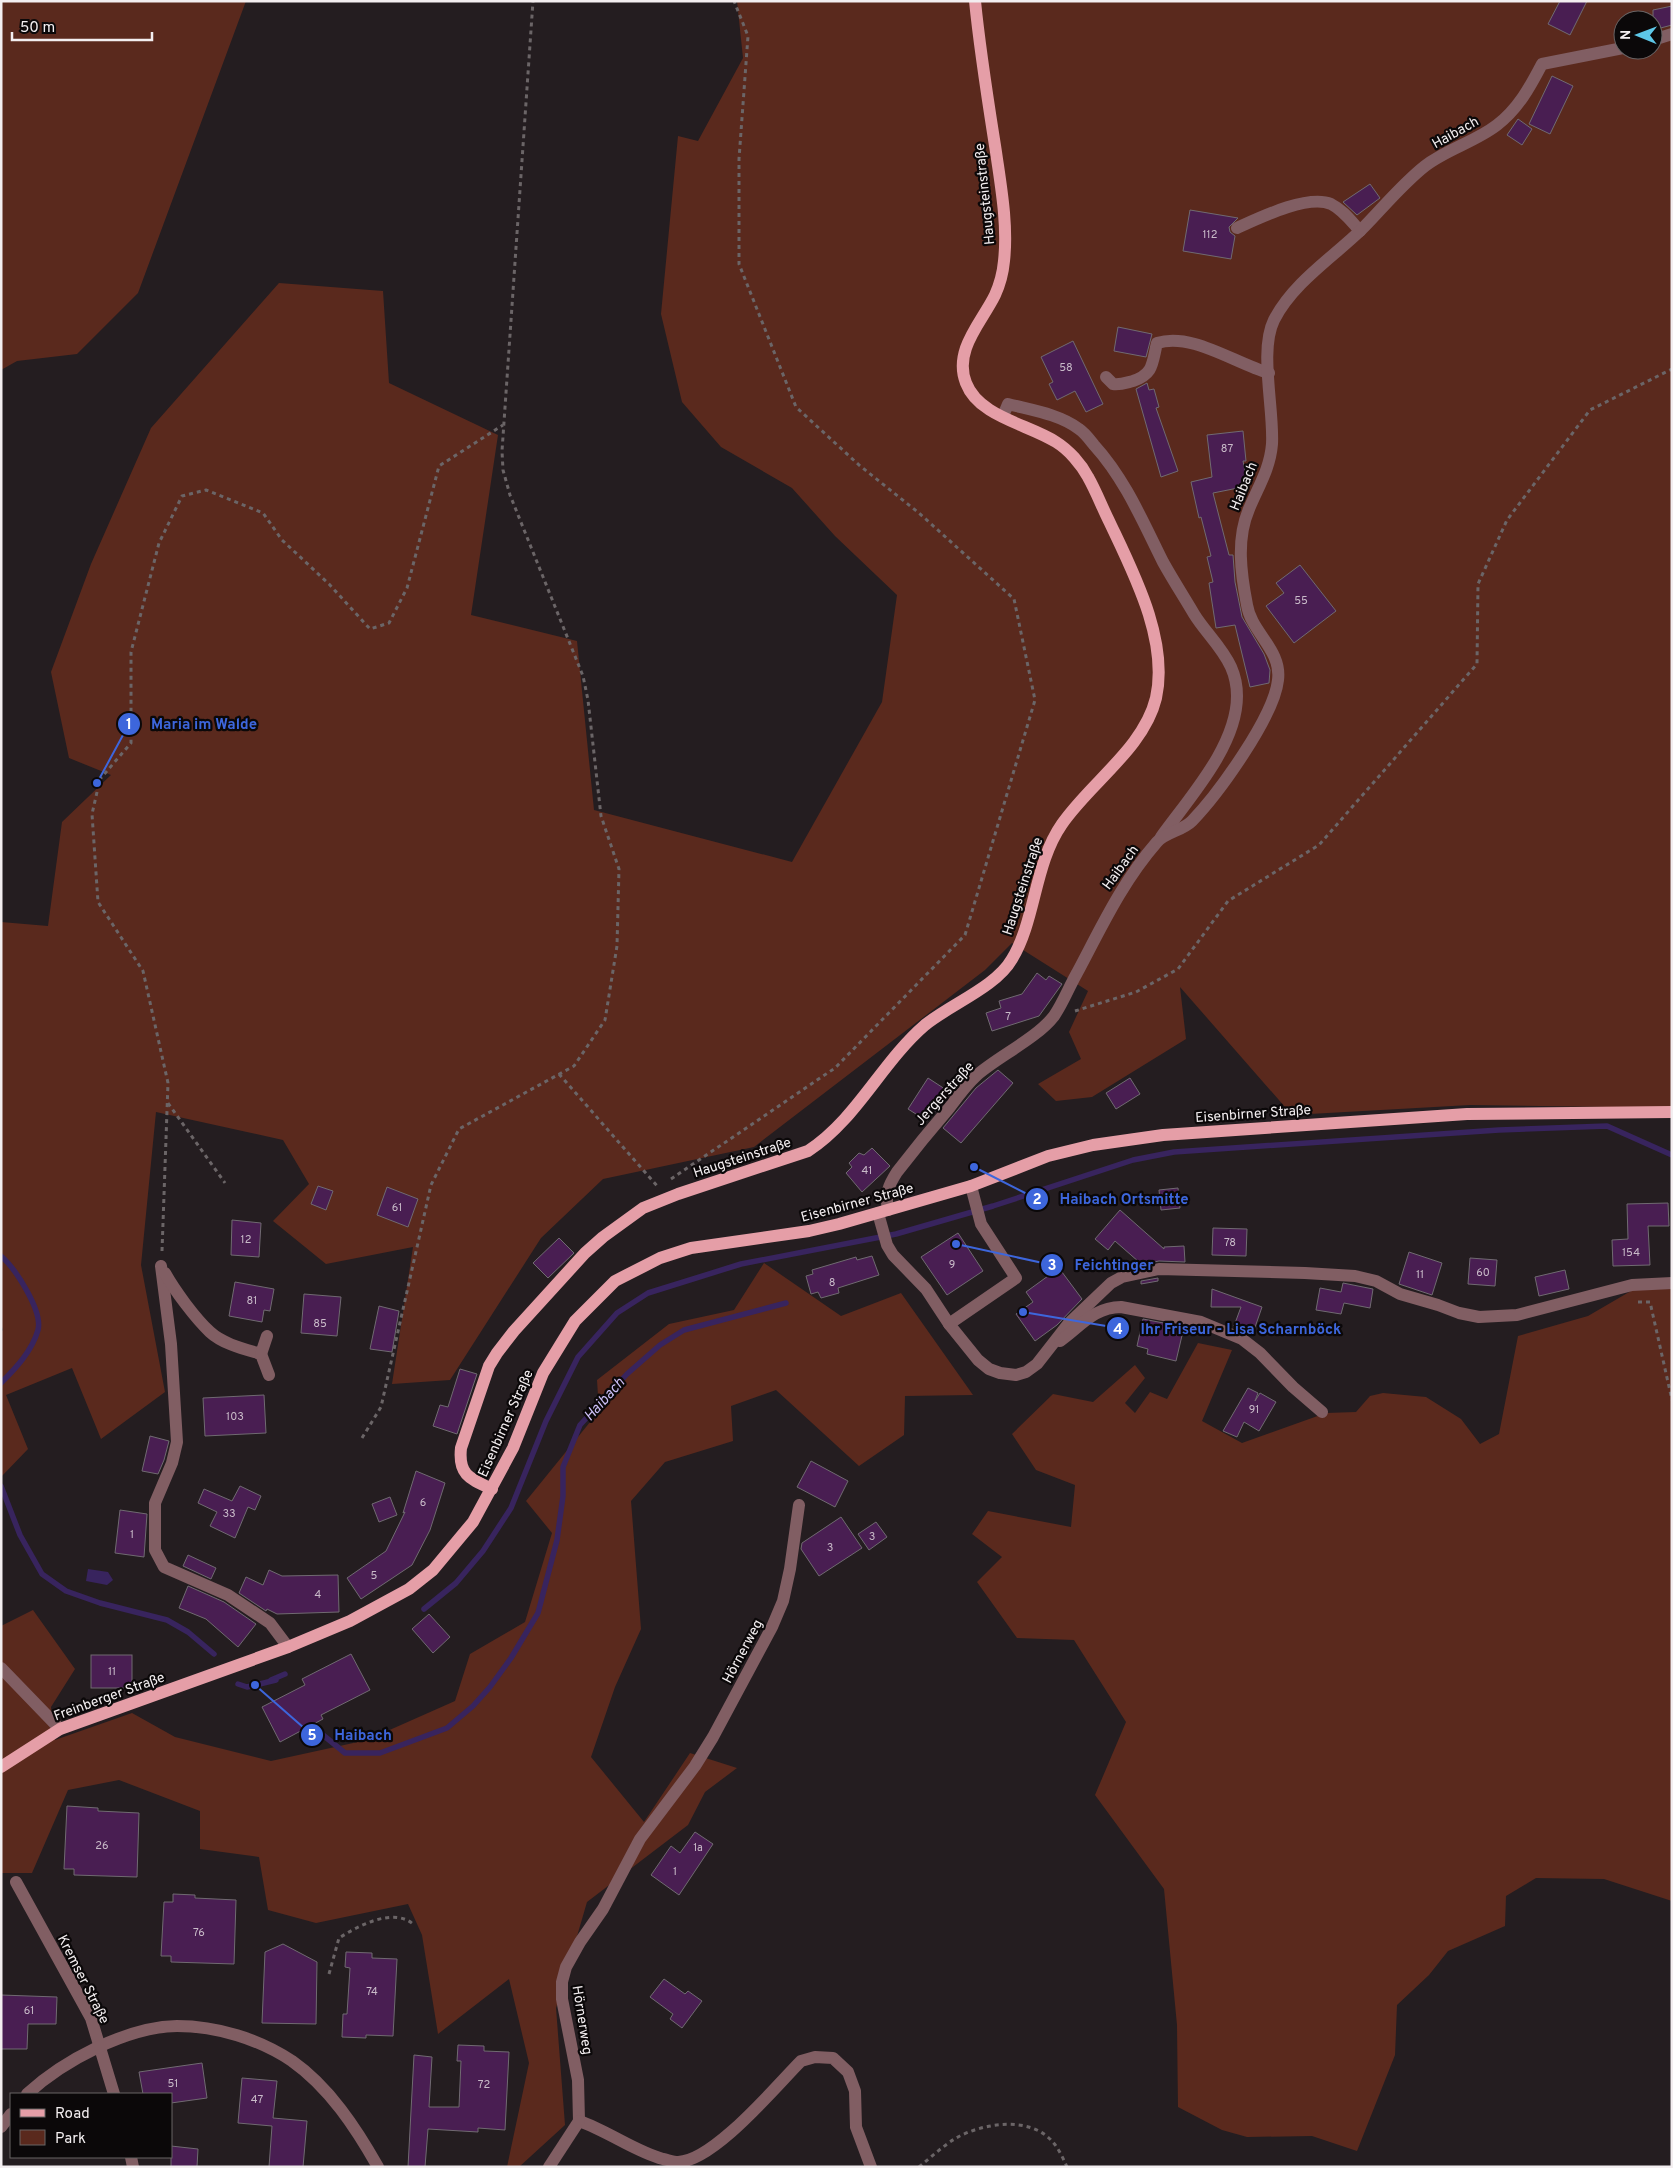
<svg xmlns="http://www.w3.org/2000/svg" width="1673" height="2168" font-family="Overpass,sans-serif">
<style>
.green{fill:#5a291d;fill-rule:evenodd}
.water{fill:#38245e}
.lines{fill:none;stroke-linecap:round;stroke-linejoin:round}
.stream{stroke:#38245e;stroke-width:5.5}
.building{fill:#491e52;stroke:#706a71}
.path{stroke:#6b6567;stroke-width:3;stroke-dasharray:4 4;stroke-linecap:butt}
.minor{stroke:#815e63;stroke-width:12}
.major{stroke:#e59ea7;stroke-width:12}
.labels{text-anchor:middle;stroke-width:4.5;stroke-linejoin:round;paint-order:stroke}
.number-label{font-size:11px;fill:#c8bac8}
.street-label{font-size:14px;fill:#f3eef0;stroke:#0b0809}
.water-label{font-size:15px;font-style:italic;fill:#ccbff6;stroke:#0b0809}
.leader{fill:none;stroke:#3d66dc;stroke-width:2}
.callout-dot{fill:#3d66dc;stroke:#0b0809;stroke-width:2}
.mark-label{font-size:15px;text-anchor:middle;font-weight:bold;fill:#fff}
.callout-label{font-size:15px;text-anchor:middle;font-weight:bold;fill:#3d66dc;stroke:#0b0809;stroke-width:4.5;stroke-linejoin:round;paint-order:stroke}
</style>
<rect width="100%" height="100%" fill="#241d20"/>
<g class="green">
<path d="M1 1H246L138 293 77 354 17 361 1 370Z"/>
<path d="M737 1H1672V1108L1470 1105 1292 1115 1180 987 1186 1039 1092 1097 1056 1101 1038 1084 1081 1059 1069 1032 1088 991 1012 943 985 970 754 1147 603 1179 541 1238 450 1380 392 1384 413 1247 326 1264 273 1221 309 1184 283 1140 156 1112 141 1265 165 1392 101 1439 72 1368 6 1395 28 1449 1 1477V1332L3 1330 1 1324V922L48 926 62 822 111 775 69 758 51 672 91 564 151 428 279 283 383 291 389 383 498 435 471 615 577 641 594 810 792 862 882 702 897 595 835 536 792 488 721 447 682 402 661 314 678 136 698 141 743 58ZM1623 20H1653V50H1623Z"/>
<path d="M764 1263 841 1316 901 1293 973 1395 905 1396 904 1435 859 1466 776 1390 731 1406 733 1441 665 1462 631 1501 641 1629 615 1687 591 1757 644 1822 690 1753 737 1768 705 1792 688 1825 587 1902 556 2008 565 2125 519 2167H507L529 2063 509 1979 438 2034 422 1935 408 1904 316 1923 268 1910 259 1857 200 1849V1811L119 1780 68 1790 32 1873H1V1626L33 1610 75 1669 51 1707 55 1740 132 1713 175 1737 271 1761 367 1740 455 1701 470 1654 525 1622 552 1533 526 1501 599 1411 597 1380 669 1324 734 1310Z"/>
<path d="M1672 1286V1901L1604 1879 1536 1878 1506 1896 1505 1926 1448 1951 1429 1975 1397 2005 1395 2055 1357 2151 1312 2136 1247 2137 1222 2130 1178 2107 1177 2025 1164 1889 1095 1795 1126 1722 1074 1640 1017 1638 977 1582 1002 1557 972 1534 988 1511 1071 1527 1075 1485 1036 1470 1012 1434 1053 1394 1093 1402 1135 1365 1145 1378 1125 1403 1135 1413 1150 1392 1167 1399 1198 1343 1232 1350 1202 1421 1242 1443 1326 1413 1356 1412 1370 1396 1383 1393 1426 1397 1461 1419 1480 1444 1499 1434 1518 1336 1588 1316 1636 1288Z"/>
</g>
<path class="water" d="M88 1569 108 1572 113 1580 107 1585 86 1581Z"/>
<g class="lines">
<g class="stream">
<path d="M1 1256C15 1268 43 1311 38 1330 32 1351 16 1368 1 1383"/>
<path d="M1 1486 20 1535 42 1574 66 1591 100 1603 167 1620 188 1632 214 1654"/>
<path d="M424 1609 456 1583 483 1551 511 1508 546 1421 578 1357 617 1313 648 1293 741 1264 896 1234 993 1206 1133 1160 1174 1152 1499 1130 1607 1126 1672 1155"/>
<path d="M271 1680 285 1674"/>
<path d="M238 1684 247 1687 276 1680"/>
<path d="M323 1735 345 1753H380L447 1728 473 1706 490 1687 511 1658 538 1613 557 1540 563 1496V1467L580 1425 627 1374 660 1345 684 1330 786 1303"/>
</g>
</g>
<g class="building">
<path d="M1560 1H1587L1570 35 1548 24Z"/>
<path d="M1672 6V25L1653 30V10Z"/>
<path d="M1552 76 1573 86 1550 134 1529 124Z"/>
<path d="M1518 119 1532 129 1522 145 1507 135Z"/>
<path d="M1370 184 1380 198 1357 215 1343 202Z"/>
<path d="M1190 210 1238 218 1229 227 1230 232 1235 236 1231 259 1183 251Z"/>
<path d="M1118 327 1152 334 1146 357 1114 351Z"/>
<path d="M1073 341 1103 404 1086 412 1075 391 1057 400 1049 384 1053 382 1041 357Z"/>
<path d="M1147 383 1149 390 1154 389 1159 407 1156 408 1178 471 1161 477 1136 389Z"/>
<path d="M1243 431 1246 461H1243L1248 486 1213 493 1229 555H1233L1235 582 1242 617 1264 654 1270 670 1269 683 1250 687 1235 625 1216 628 1209 583 1213 582 1207 557 1211 556 1201 517 1199 518 1191 482 1212 477 1207 435Z"/>
<path d="M1300 565 1336 611 1294 643 1266 606 1284 593 1276 583Z"/>
<path d="M1037 973 1046 980 1049 976 1062 984 1039 1016 992 1031 986 1013 1001 1008 999 1001 1022 994Z"/>
<path d="M998 1070 1013 1083 961 1143 943 1128 976 1088Z"/>
<path d="M928 1078 951 1093 927 1121 908 1109Z"/>
<path d="M1130 1078 1140 1094 1116 1109 1106 1093Z"/>
<path d="M872 1148 890 1166 862 1192 846 1173 852 1167 849 1163 859 1153 864 1155Z"/>
<path d="M318 1186 333 1191 326 1210 311 1204Z"/>
<path d="M387 1187 418 1199 408 1227 377 1215Z"/>
<path d="M1178 1188 1180 1208 1161 1210 1159 1190Z"/>
<path d="M1668 1203 1669 1226H1648L1650 1265 1613 1266 1612 1240 1628 1239 1627 1204Z"/>
<path d="M1120 1210 1164 1249V1247L1184 1246 1185 1262 1159 1261 1139 1265V1262L1115 1241 1108 1250 1095 1239Z"/>
<path d="M232 1220 261 1223 259 1257 231 1255Z"/>
<path d="M1213 1228 1247 1229 1246 1256 1212 1255Z"/>
<path d="M958 1233 983 1271 947 1295 921 1257Z"/>
<path d="M559 1238 574 1253 548 1278 533 1263Z"/>
<path d="M1409 1252 1442 1263 1432 1295 1399 1284Z"/>
<path d="M872 1256 879 1275 838 1288 839 1293 821 1298 818 1292 811 1294 806 1276 813 1274 812 1270 856 1257 857 1260Z"/>
<path d="M1470 1258 1497 1260 1495 1286 1468 1284Z"/>
<path d="M1059 1268 1082 1299 1057 1325 1035 1341 1016 1314 1033 1302 1026 1292Z"/>
<path d="M1565 1270 1569 1289 1539 1296 1535 1277Z"/>
<path d="M1158 1278V1281L1141 1284V1281Z"/>
<path d="M235 1282 274 1289 270 1311 264 1310 262 1322 229 1316Z"/>
<path d="M1343 1283 1373 1289 1370 1308 1344 1303 1341 1314 1316 1310 1320 1288 1341 1292Z"/>
<path d="M1212 1289 1262 1307 1253 1333 1234 1326 1241 1307H1211Z"/>
<path d="M304 1294 341 1297 337 1336 301 1333Z"/>
<path d="M379 1306 399 1311 392 1352 370 1349Z"/>
<path d="M1143 1319 1184 1327 1176 1361 1147 1354 1148 1349 1137 1346Z"/>
<path d="M460 1369 477 1374 457 1434 433 1426 440 1405 448 1407Z"/>
<path d="M1248 1388 1258 1393 1255 1401 1260 1393 1276 1402 1259 1431 1244 1422 1237 1437 1223 1431Z"/>
<path d="M264 1395 266 1433 205 1436 203 1398Z"/>
<path d="M150 1436 169 1441 164 1460 158 1474 142 1471Z"/>
<path d="M811 1461 848 1481 835 1507 797 1487Z"/>
<path d="M416 1471 445 1483 430 1530 412 1565 361 1599 347 1578 386 1551 405 1512 403 1513Z"/>
<path d="M240 1486 261 1496 255 1510 248 1507 235 1538 210 1526 217 1512 198 1503 204 1489 232 1501Z"/>
<path d="M390 1497 397 1515 379 1522 372 1504Z"/>
<path d="M120 1510 147 1514 144 1557 115 1553Z"/>
<path d="M841 1517 862 1548 819 1576 801 1549 802 1543Z"/>
<path d="M876 1522 887 1537 869 1550 858 1534Z"/>
<path d="M188 1555 216 1568 211 1579 183 1566Z"/>
<path d="M269 1570 282 1576 338 1575 339 1612 277 1614 267 1609 266 1611 239 1593 246 1577 263 1585Z"/>
<path d="M188 1586 224 1602 256 1624 238 1647 206 1619 179 1608Z"/>
<path d="M429 1614 450 1637 433 1653 412 1629Z"/>
<path d="M351 1654 370 1690 321 1715 323 1719 280 1742 262 1707 305 1685 302 1679Z"/>
<rect x="91" y="1655" width="41" height="33"/>
<path d="M67 1806 98 1808V1811L139 1813 137 1877 74 1875V1869H64Z"/>
<path d="M695 1832 713 1844 679 1895 651 1875 671 1846 680 1853Z"/>
<path d="M173 1894 195 1895V1898L236 1900 234 1964 171 1962V1956H161L164 1902H173Z"/>
<path d="M283 1944 317 1962 316 2024 262 2023 265 1952Z"/>
<path d="M346 1952 372 1953V1958L397 1959 393 2036 366 2035V2038L342 2037 343 2014H347L350 1968 345 1967Z"/>
<path d="M664 1979 685 1994 688 1991 702 2001 682 2028 670 2019 673 2014 650 1997Z"/>
<path d="M1 1995 57 1997 56 2024H28L27 2049H1Z"/>
<path d="M458 2045 484 2046V2051L509 2052 505 2130 478 2128V2132L428 2129 425 2167H408L414 2055 432 2057 429 2107H459L461 2061H457Z"/>
<path d="M202 2063 207 2098 171 2103V2094H143L139 2072Z"/>
<path d="M242 2078 277 2081 273 2118 307 2121 303 2167H269L272 2126 238 2123Z"/>
<path d="M171 2146 198 2149 197 2167H171Z"/>
</g>
<g class="lines">
<g class="path">
<path d="M1075 1011 1136 992 1178 969 1228 901 1319 845 1477 664 1478 584 1507 520 1590 410 1672 369"/>
<path d="M559 1074 658 1187"/>
<path d="M168 1103 225 1183"/>
<path d="M671 1179 835 1068 965 935 1035 700 1014 599 919 513 859 465 796 407 739 264V159L748 36 734 1"/>
<path d="M162 1251 168 1083 143 971 98 902 92 814 100 779 131 743V652L159 543 182 496 206 490 263 513 282 540 329 584 370 629 389 623 407 588 439 466 503 425"/>
<path d="M1638 1302H1650L1672 1400"/>
<path d="M362 1438 381 1407 431 1185 459 1129 574 1066 605 1020 617 946 619 869 601 816 588 700 583 676 510 495 503 470 502 451 533 1"/>
<path d="M329 1974 339 1938C358 1926 393 1907 413 1924"/>
<path d="M919 2167C931 2157 943 2146 956 2138 983 2123 1028 2116 1051 2140 1058 2147 1063 2158 1067 2167"/>
</g>
<g class="minor">
<path d="M1653 40 1672 34"/>
<path d="M1237 228C1259 218 1308 194 1331 204 1343 210 1351 221 1360 231"/>
<path d="M1106 377 1113 384C1120 385 1125 383 1133 381 1154 374 1152 363 1157 343 1192 332 1234 363 1269 373"/>
<path d="M1003 416 1008 404C1031 410 1059 414 1079 429 1085 433 1090 440 1094 445 1125 479 1143 522 1163 562 1173 580 1184 597 1194 614 1205 632 1222 647 1231 667 1235 676 1237 686 1237 696 1237 746 1189 798 1161 837"/>
<path d="M888 1210C885 1194 888 1186 897 1172 914 1150 932 1128 950 1107 958 1096 967 1084 977 1075 999 1056 1037 1038 1054 1016 1063 1003 1069 987 1077 973 1101 928 1122 882 1157 842 1166 832 1182 831 1192 821 1218 794 1274 717 1278 680 1282 650 1251 632 1247 605 1241 574 1236 539 1249 509 1258 487 1270 469 1272 444 1274 409 1259 350 1274 320 1293 283 1332 258 1361 230 1382 209 1401 185 1425 166 1447 149 1475 142 1497 125 1518 109 1530 87 1542 64L1623 48"/>
<path d="M878 1213 887 1245 893 1255 926 1289 949 1324 978 1360 989 1369 1000 1373 1016 1375 1026 1372 1037 1364 1069 1323 1111 1283 1122 1277 1159 1269 1305 1273 1355 1276 1376 1281 1400 1294 1438 1305 1459 1313 1479 1317 1517 1315 1632 1285 1672 1283"/>
<path d="M161 1266 171 1344 177 1442 172 1463 155 1503V1550L164 1567 228 1595 270 1623 288 1647"/>
<path d="M165 1273C175 1291 195 1318 210 1332 223 1344 244 1349 261 1354L269 1375"/>
<path d="M949 1324 1016 1278 981 1224 971 1186"/>
<path d="M1060 1341C1080 1327 1094 1307 1121 1307L1201 1322 1242 1339 1260 1353 1293 1387 1322 1412"/>
<path d="M261 1354 267 1336"/>
<path d="M1 1668 60 1729"/>
<path d="M16 1882 91 2018 114 2094"/>
<path d="M27 2094C63 2061 126 2027 177 2026 217 2026 259 2039 292 2061 329 2087 356 2128 378 2167"/>
<path d="M579 2121 578 2080 562 1999V1982L566 1967 580 1942 603 1909 640 1839 695 1766 713 1737 772 1627 783 1601 790 1569 799 1505"/>
<path d="M579 2121C608 2131 636 2152 663 2159 668 2160 674 2162 678 2162 714 2161 776 2086 801 2061L815 2057 833 2058 848 2072 855 2091 856 2127 871 2167"/>
<path d="M1 2127 11 2114"/>
<path d="M131 2157 133 2167"/>
<path d="M549 2167 579 2121"/>
</g>
<g class="major">
<path d="M492 1489C470 1479 458 1475 461 1448L489 1366 497 1353 514 1331 585 1253 603 1237 643 1208 678 1194 808 1151C857 1119 881 1063 925 1025 951 1004 996 987 1012 959 1036 919 1034 864 1062 824 1090 783 1144 748 1156 698 1169 640 1133 572 1109 521 1102 507 1096 491 1088 477 1081 464 1069 450 1056 442 1028 424 979 417 966 383 953 350 982 322 995 295 1000 284 1003 272 1004 261 1008 225 1001 187 996 152 988 101 980 52 975 1"/>
<path d="M1 1767 60 1729 288 1647 350 1621 409 1589 433 1570 473 1522 513 1448 543 1373 575 1321 615 1281 660 1258 691 1248 809 1231 839 1224 971 1186 1048 1156 1093 1145 1163 1135 1467 1114 1672 1112"/>
</g>
</g>
<g class="labels">
<g class="number-label">
<text x="1210" y="238">112</text>
<text x="1066" y="371">58</text>
<text x="1227" y="452">87</text>
<text x="1301" y="604">55</text>
<text x="1008" y="1020">7</text>
<text x="867" y="1174">41</text>
<text x="397" y="1211">61</text>
<text x="246" y="1243">12</text>
<text x="1230" y="1246">78</text>
<text x="1631" y="1256">154</text>
<text x="952" y="1268">9</text>
<text x="1483" y="1276">60</text>
<text x="1420" y="1278">11</text>
<text x="832" y="1286">8</text>
<text x="252" y="1304">81</text>
<text x="320" y="1327">85</text>
<text x="1254" y="1413">91</text>
<text x="235" y="1420">103</text>
<text x="423" y="1506">6</text>
<text x="229" y="1517">33</text>
<text x="132" y="1538">1</text>
<text x="872" y="1540">3</text>
<text x="830" y="1551">3</text>
<text x="374" y="1579">5</text>
<text x="318" y="1598">4</text>
<text x="112" y="1675">11</text>
<text x="102" y="1849">26</text>
<text x="698" y="1851">1a</text>
<text x="675" y="1875">1</text>
<text x="199" y="1936">76</text>
<text x="372" y="1995">74</text>
<text x="29" y="2014">61</text>
<text x="173" y="2087">51</text>
<text x="484" y="2088">72</text>
<text x="257" y="2103">47</text>
</g>
<g class="street-label">
<text transform="translate(1455 132) rotate(-29)" y="5">Haibach</text>
<text transform="translate(984 194) rotate(-96)" y="5">Haugsteinstraße</text>
<text transform="translate(1243 486) rotate(-68)" y="5">Haibach</text>
<text transform="translate(1120 867) rotate(-54)" y="5">Haibach</text>
<text transform="translate(1022 886) rotate(-72)" y="5">Haugsteinstraße</text>
<text transform="translate(944 1093) rotate(-48)" y="5">Jergerstraße</text>
<text transform="translate(1253 1113) rotate(-4)" y="5">Eisenbirner Straße</text>
<text transform="translate(742 1157) rotate(-18)" y="5">Haugsteinstraße</text>
<text transform="translate(857 1202) rotate(-15)" y="5">Eisenbirner Straße</text>
<text transform="translate(505 1423) rotate(-66)" y="5">Eisenbirner Straße</text>
<text transform="translate(742 1651) rotate(-62)" y="5">Hörnerweg</text>
<text transform="translate(109 1696) rotate(-20)" y="5">Freinberger Straße</text>
<text transform="translate(84 1979) rotate(63)" y="5">Kremser Straße</text>
<text transform="translate(583 2020) rotate(81)" y="5">Hörnerweg</text>
</g>
<g class="water-label">
<text transform="translate(604 1399) rotate(-48)" y="5">Haibach</text>
</g>
</g>
<path class="leader" d="M97 783L129 724M974 1167L1037 1199M956 1244L1052 1265M1023 1312L1118 1328M255 1685L312 1735"/>
<g class="callout-dot">
<circle cx="97" cy="783" r="5"/>
<circle cx="974" cy="1167" r="5"/>
<circle cx="956" cy="1244" r="5"/>
<circle cx="1023" cy="1312" r="5"/>
<circle cx="255" cy="1685" r="5"/>
<circle cx="129" cy="724" r="12"/>
<circle cx="1037" cy="1199" r="12"/>
<circle cx="1052" cy="1265" r="12"/>
<circle cx="1118" cy="1328" r="12"/>
<circle cx="312" cy="1735" r="12"/>
</g>
<g class="mark-label">
<text x="129" y="729">1</text>
<text x="1037" y="1204">2</text>
<text x="1052" y="1270">3</text>
<text x="1118" y="1334">4</text>
<text x="312" y="1740">5</text>
</g>
<g class="callout-label">
<text x="204" y="729">Maria im Walde</text>
<text x="1124" y="1204">Haibach Ortsmitte</text>
<text x="1114" y="1270">Feichtinger</text>
<text x="1241" y="1334">Ihr Friseur - Lisa Scharnböck</text>
<text x="363" y="1740">Haibach</text>
</g>
<rect width="1673" height="2168" fill="none" stroke="#f3eef0" stroke-width="5"/>
<rect x="10" y="2093" width="162" height="65" fill="#0b0809" stroke="#686465"/>
<rect x="20" y="2109" width="25" height="8" fill="#e59ea7" stroke="#686465"/>
<text x="55" y="2118" font-size="15" fill="#f3eef0">Road</text>
<rect x="20" y="2130" width="25" height="15" fill="#5a291d" stroke="#686465"/>
<text x="55" y="2143" font-size="15" fill="#f3eef0">Park</text>
<g transform="translate(1638 35) rotate(271)"><circle r="24" fill="#0b0809" stroke="#686465"/>
<path d="M0-4L9 19L0 12L-9 19Z" fill="#5dc7e8"/>
<text y="-8" font-size="14" font-weight="bold" text-anchor="middle" fill="#f3eef0">N</text>
</g>
<path d="M12 32v8h140v-8" fill="none" stroke="#f3eef0" stroke-width="2.5"/>
<text x="20" y="32" font-size="15" fill="#f3eef0" stroke="#0b0809" stroke-width="4" paint-order="stroke">50 m</text>
</svg>
